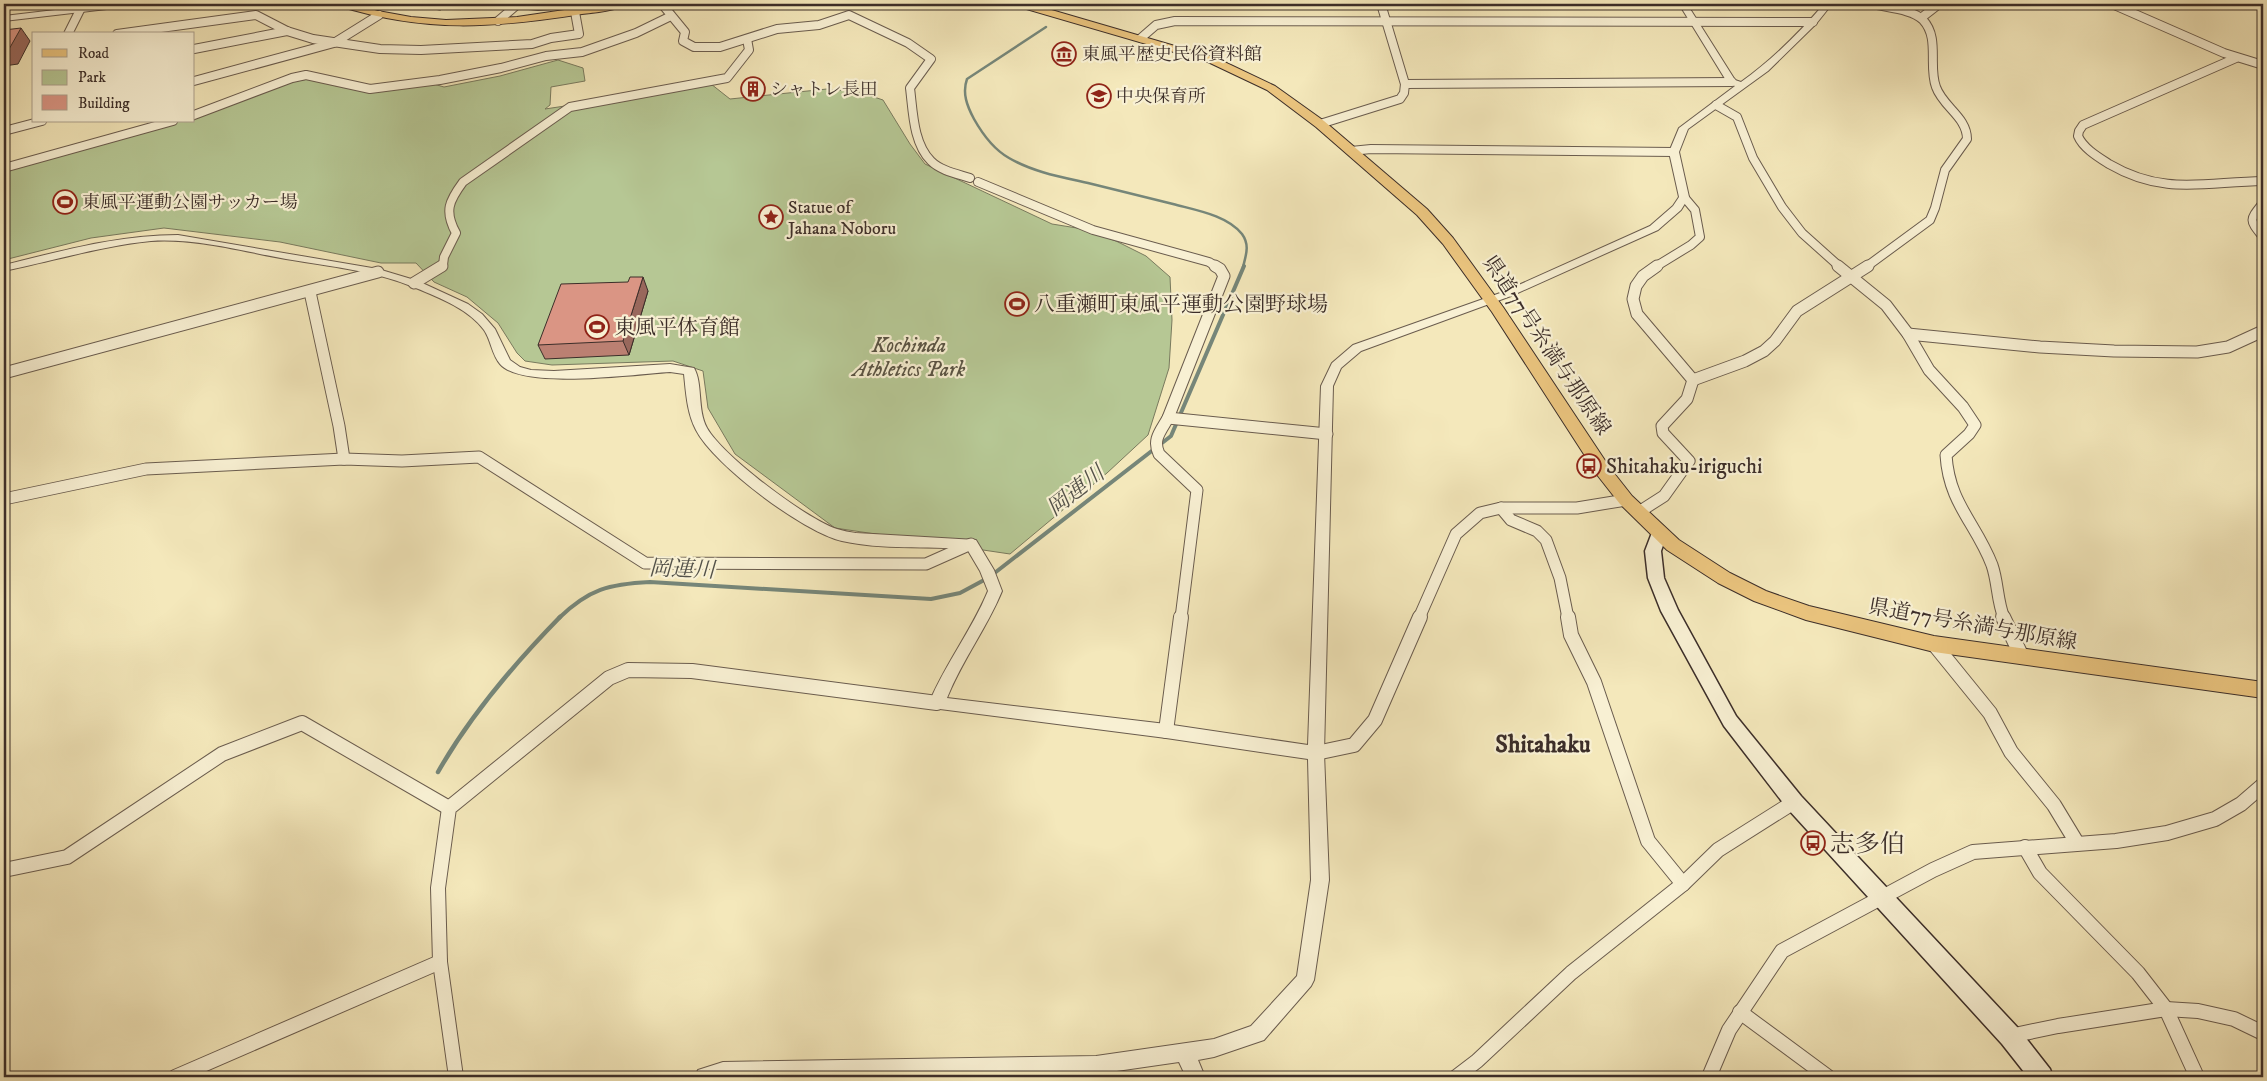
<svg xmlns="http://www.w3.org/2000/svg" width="2267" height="1081" font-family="'IM FELL DW Pica','Noto Serif JP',serif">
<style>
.green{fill:#b6c794;stroke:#797a5e}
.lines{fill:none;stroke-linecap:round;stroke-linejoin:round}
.stream-far2{stroke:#768679;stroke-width:2.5}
.stream-far1{stroke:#768679;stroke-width:4}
.stream{stroke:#768679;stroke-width:4.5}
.minor-far2-casing{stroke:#6a5c4e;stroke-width:10}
.minor-far1-casing{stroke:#6a5c4e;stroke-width:13}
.minor-casing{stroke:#6a5c4e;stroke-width:16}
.tertiary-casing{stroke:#6a5c4e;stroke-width:2}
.secondary-casing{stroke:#3c2e29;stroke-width:3}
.primary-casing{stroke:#3c2e29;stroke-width:2}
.minor-far2{stroke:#f8f0d3;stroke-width:8}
.minor-far1{stroke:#f8f0d3;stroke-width:11}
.minor{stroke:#f8f0d3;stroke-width:14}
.tertiary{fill:#f8f0d3;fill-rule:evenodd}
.secondary{fill:#f8f0d3;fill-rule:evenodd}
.primary{fill:#eac47e;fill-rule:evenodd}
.wall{fill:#bb8072;stroke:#3c2e29}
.shaded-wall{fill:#99685c;stroke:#3c2e29}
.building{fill:#da9584;stroke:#3c2e29}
.labels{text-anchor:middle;stroke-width:4.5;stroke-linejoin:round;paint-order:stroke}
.far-poi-label{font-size:18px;fill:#3c2e29;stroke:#f8f0d3;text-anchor:start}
.poi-label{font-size:21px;fill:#3c2e29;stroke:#f8f0d3;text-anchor:start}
.park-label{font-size:21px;font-style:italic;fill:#5a5444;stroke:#f8f0d3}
.street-label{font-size:21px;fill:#3c2e29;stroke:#f8f0d3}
.water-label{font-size:22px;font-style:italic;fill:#54524a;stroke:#f8f0d3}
.quarter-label{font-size:24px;font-weight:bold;fill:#3c2e29;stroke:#f8f0d3}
.near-poi-label{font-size:25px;fill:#3c2e29;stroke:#f8f0d3;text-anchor:start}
</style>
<rect width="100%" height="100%" fill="#f4e8bb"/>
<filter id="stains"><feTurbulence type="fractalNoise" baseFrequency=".004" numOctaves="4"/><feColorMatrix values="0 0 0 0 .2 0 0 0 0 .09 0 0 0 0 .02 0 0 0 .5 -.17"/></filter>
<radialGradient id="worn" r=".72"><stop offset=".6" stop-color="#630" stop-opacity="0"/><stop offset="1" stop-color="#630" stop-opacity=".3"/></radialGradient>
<path class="green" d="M558 60 583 68 585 81 551 87 550 105 545 109 711 84 730 99 827 89 859 92 883 100 910 144 925 164 1052 224 1083 229 1116 241 1146 256 1170 277 1172 320 1169 368 1148 435 1107 473 1010 554 835 528 735 454 708 408 703 371 673 361 552 365 525 361 517 353 498 323 467 297 434 282 416 263H381L280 242 164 228 91 238 4 260V168L176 121H194V115L285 83 314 78 336 86 373 90 427 82 444 87 500 76Z"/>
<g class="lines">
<g class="stream-far2">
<path d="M1061 7 1063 4"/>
<path d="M1046 27 967 79C962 93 967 106 974 119 983 135 993 149 1009 158 1033 172 1061 177 1088 183 1117 190 1145 197 1173 204 1195 210 1227 215 1242 234 1250 245 1246 255 1243 267"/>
</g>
<g class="stream-far1">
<path d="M992 575 1171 436 1244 266"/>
<path d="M559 618C589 589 609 584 650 582L931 599 960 593 986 579"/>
</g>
<path class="stream" d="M438 772C471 714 514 664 560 617"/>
<g class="minor-far2-casing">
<g id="minor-far2">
<path d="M520 4 538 6 570 4"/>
<path d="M662 4 685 32 683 41 694 47H720L777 29 819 25 849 15 908 43 931 59 910 88C913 111 913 143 931 161 941 171 958 174 970 178"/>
<path d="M2112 4 2224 53 2263 65"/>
<path d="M1921 18 1939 4"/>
<path d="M498 21 518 4"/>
<path d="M68 34 83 4"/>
<path d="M117 34 256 15 287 31 313 39 380 49 421 50 532 44 551 38 579 34 575 12"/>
<path d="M1141 38 1156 25 1175 21 1813 22"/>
<path d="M194 49 287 31"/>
<path d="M2236 58 2083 125 2079 131 2078 136C2083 148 2098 157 2109 164 2164 196 2204 182 2263 181"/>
<path d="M194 81 334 43 379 15"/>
<path d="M1405 84 1732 82"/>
<path d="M1716 105 1737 117 1753 158 1782 207 1802 233 1840 267"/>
<path d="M194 115 292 78 306 75 370 89 440 80 501 68 546 56 582 52 636 33 671 16"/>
<path d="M1320 124 1400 99 1404 93 1405 84 1381 4"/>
<path d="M4 131 42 121"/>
<path d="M1351 151 1371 149 1674 152"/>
<path d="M4 168 173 121"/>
<path d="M978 182 1093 230 1209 262 1217 267"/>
<path d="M2263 203C2249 221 2249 219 2263 237"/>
<path d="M440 267 443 265 444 257 456 233C444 211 449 201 463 182L570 107 727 78 749 50 747 39"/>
<path d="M1655 267 1691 245 1700 237 1695 210 1684 197"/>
<path d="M1866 267 1930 220 1935 208 1945 170 1967 139C1967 117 1943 107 1936 87 1928 66 1940 38 1923 20 1912 9 1887 8 1872 4"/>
</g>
</g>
<g class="minor-far1-casing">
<g id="minor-far1">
<path d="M1657 266 1643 276 1636 286 1633 299 1637 314 1693 380"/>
<path d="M1838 266 1886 305 1908 334 1929 370 1963 407 1975 425 1969 434 1946 455C1949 504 1976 523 1992 565 1998 582 1997 601 2004 618"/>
<path d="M414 283 442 266"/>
<path d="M310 292 339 426 344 459"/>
<path d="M1908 334 2040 347 2114 351 2197 352 2228 347 2263 331"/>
<path d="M4 373 378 272"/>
<path d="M1693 380 1745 361 1764 351 1775 341 1797 311 1868 266"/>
<path d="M1168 418 1327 434"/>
<path d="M4 499 146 469 344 459 402 461 479 457 645 563 926 564 971 544"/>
<path d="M1501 508 1511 520 1537 531 1546 540 1560 578 1568 618"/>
<path d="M1639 512 1664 496 1689 461 1663 433 1662 426 1687 399 1693 380"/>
<path d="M1181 618 1197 490 1159 454C1152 439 1161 431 1168 418L1224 276 1220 269 1215 266"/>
<path d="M1419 618 1456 534 1480 513 1501 508H1577L1626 500"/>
</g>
</g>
<g class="minor-casing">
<g id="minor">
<path d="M1568 617 1571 635 1594 682 1648 841 1683 884"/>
<path d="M2003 617 2022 657"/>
<path d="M1934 644 1990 713 2011 752 2054 805 2077 843"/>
<path d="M1166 731 1181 617"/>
<path d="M1316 753 1354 745 1375 720 1420 617"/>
<path d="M2025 847 2040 873 2138 973 2166 1009 2197 1077"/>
<path d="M4 870 67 857 222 754 302 723 449 808"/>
<path d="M1740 1012 1828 1077"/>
<path d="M2010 1036 2058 1026 2166 1009 2198 1011 2234 1019 2263 1033"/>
<path d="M175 1077 440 962"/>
<path d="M456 1077 440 962 438 888 449 808 609 678 628 670 692 671 937 703"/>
<path d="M1456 1077 1477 1061 1571 973 1683 884 1718 850 1794 802"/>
<path d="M1709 1077 1729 1030 1782 951 1933 870 1973 852 2116 841 2167 833 2215 819 2241 804 2263 785"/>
</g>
</g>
<g class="tertiary-casing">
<g id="tertiary">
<path d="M106 4H128L124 7 4 21V16Z"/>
<path d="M1679 4H1687L1735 80 1741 82C1772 60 1799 33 1824 4H1832L1816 24 1768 71 1688 129 1679 152 1689 197 1681 210 1658 230 1511 296 1361 351 1341 368 1333 386 1324 753 1329 880 1314 980 1311 986 1264 1040 1214 1057 1198 1060 1205 1077H1186L1179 1062 1096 1074 950 1077H695L698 1070 723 1062 1096 1056 1214 1039 1251 1026 1297 976 1311 880 1308 759 1166 738 932 708 929 703C945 664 972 630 988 591L980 571 967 549C926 546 882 550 842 541 803 532 714 465 696 430 687 413 686 393 684 374L670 372C636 374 522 390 500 364 492 355 491 340 484 330 468 308 435 296 411 286 371 270 327 266 286 259 242 251 195 238 151 241 101 246 53 261 4 271V265C61 251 118 235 178 235L378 269 418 281 468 304 482 314 495 329 510 360 520 367 531 370 554 371 670 364 694 368C703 383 697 410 707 428 723 456 806 519 837 529 843 531 850 532 856 533L976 540 994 570 1002 591C987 628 962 660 947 698L1166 724 1308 745 1321 386 1332 363 1353 345 1503 292 1650 226 1673 206 1679 197 1669 152 1679 128 1735 86 1727 82Z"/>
</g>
</g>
<g class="secondary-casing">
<path id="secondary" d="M1659 528 1665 530 1667 534 1661 551 1664 578 1678 610 1736 716 1801 796 2018 1028 2050 1069 2053 1077H2028L2002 1044 1787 808 1724 726 1661 611 1648 578 1645 551 1653 530Z"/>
</g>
<g class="primary-casing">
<g id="primary">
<path d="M338 4H353L378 11 411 17 446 20 517 17 605 4H626C620 10 592 13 582 14 493 28 426 33 339 6Z"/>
<path d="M1015 4H1031L1216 58 1275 86 1324 121 1427 209 1453 238 1503 307 1610 468 1632 496 1679 540 1730 573 1766 591 1809 606 1934 636 2263 682V698L1934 652 1806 620 1754 601 1718 583 1667 550 1620 504 1598 476 1492 312 1443 244 1417 215 1316 127 1267 90 1208 62 1016 6Z"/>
</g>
</g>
<use href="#minor-far2" class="minor-far2"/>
<use href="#minor-far1" class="minor-far1"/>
<use href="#minor" class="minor"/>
<use href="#tertiary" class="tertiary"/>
<use href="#secondary" class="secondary"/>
<use href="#primary" class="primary"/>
</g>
<g class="wall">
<path d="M402 4H450L440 10Z"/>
<path d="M648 291 629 355 545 359 538 345Z"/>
</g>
<g class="shaded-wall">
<path d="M437 4H450L440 10Z"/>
<path d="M21 28 30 41 18 64 4 66V52Z"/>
<path d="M643 277 648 291 629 355 623 341Z"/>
</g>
<g class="building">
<path d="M21 28 8 51 4 52V30Z"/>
<path d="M630 277H643L623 341 538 345 561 284 628 282Z"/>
</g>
<defs>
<g id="museum-ring" transform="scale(1.25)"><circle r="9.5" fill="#f8f0d3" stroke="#8f2418" stroke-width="1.5"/><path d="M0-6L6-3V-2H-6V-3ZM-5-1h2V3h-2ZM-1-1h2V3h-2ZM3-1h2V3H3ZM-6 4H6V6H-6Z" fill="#8f2418"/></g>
<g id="building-ring" transform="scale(1.25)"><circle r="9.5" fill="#f8f0d3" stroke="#8f2418" stroke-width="1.5"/><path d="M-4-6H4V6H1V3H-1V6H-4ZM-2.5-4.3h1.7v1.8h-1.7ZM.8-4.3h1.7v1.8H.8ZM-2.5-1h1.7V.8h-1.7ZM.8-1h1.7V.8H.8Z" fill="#8f2418"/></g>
<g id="school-ring" transform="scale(1.25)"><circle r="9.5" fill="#f8f0d3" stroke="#8f2418" stroke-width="1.5"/><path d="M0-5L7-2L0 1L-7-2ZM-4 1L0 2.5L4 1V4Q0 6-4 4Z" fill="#8f2418"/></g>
<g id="stadium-ring" transform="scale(1.25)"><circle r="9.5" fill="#f8f0d3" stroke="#8f2418" stroke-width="1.5"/><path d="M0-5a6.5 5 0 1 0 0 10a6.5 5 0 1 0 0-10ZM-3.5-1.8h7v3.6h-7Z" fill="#8f2418"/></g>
<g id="sight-ring" transform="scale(1.25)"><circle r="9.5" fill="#f8f0d3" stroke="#8f2418" stroke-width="1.5"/><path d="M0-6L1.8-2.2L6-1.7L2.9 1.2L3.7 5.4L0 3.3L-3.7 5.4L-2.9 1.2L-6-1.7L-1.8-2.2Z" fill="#8f2418"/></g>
<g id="bus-ring" transform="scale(1.25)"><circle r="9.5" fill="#f8f0d3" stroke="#8f2418" stroke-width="1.5"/><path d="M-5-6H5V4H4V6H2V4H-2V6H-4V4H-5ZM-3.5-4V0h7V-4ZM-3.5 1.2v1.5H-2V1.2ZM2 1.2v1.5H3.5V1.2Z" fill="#8f2418"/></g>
</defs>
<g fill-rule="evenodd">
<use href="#museum-ring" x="1064" y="54"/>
<use href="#building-ring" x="753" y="89"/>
<use href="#school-ring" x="1099" y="96"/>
<use href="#stadium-ring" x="65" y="202"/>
<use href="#sight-ring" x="771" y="217"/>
<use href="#stadium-ring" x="1017" y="304"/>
<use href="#stadium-ring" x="597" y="327"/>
<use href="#bus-ring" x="1589" y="466"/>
<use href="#bus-ring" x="1813" y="843"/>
</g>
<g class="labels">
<g class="far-poi-label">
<text x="1082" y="60">東風平歴史民俗資料館</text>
<text x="770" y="95">シャトレ長田</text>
<text x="1116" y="102">中央保育所</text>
<text x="82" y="208">東風平運動公園サッカー場</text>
<text x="788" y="213">Statue of<tspan x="788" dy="21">Jahana Noboru</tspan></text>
</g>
<g class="poi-label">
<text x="1034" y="311">八重瀬町東風平運動公園野球場</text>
<text x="614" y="334">東風平体育館</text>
<text x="1606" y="473">Shitahaku-iriguchi</text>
</g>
<g class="park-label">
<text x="909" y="352">Kochinda<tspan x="909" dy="24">Athletics Park</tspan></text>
</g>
<g class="street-label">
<text transform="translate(1547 345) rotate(56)" y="7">県道77号糸満与那原線</text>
<text transform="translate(1973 624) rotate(10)" y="7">県道77号糸満与那原線</text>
</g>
<g class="water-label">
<text transform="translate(1075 490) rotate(-38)" y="8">岡連川</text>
<text transform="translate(682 568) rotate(2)" y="8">岡連川</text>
</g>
<g class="quarter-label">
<text x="1543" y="752">Shitahaku</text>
</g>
<g class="near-poi-label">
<text x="1830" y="852">志多伯</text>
</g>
</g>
<rect width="2267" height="1081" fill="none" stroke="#f4e8bb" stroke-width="20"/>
<rect x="5" y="5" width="2257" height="1071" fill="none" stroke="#3c2e29" stroke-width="2.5"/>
<rect x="10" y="10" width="2247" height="1061" fill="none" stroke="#3c2e29"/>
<rect x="32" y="32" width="162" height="90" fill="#f8f0d3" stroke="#ada28f"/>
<rect x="42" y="49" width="25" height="8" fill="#eac47e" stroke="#ada28f"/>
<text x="78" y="58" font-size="15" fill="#3c2e29">Road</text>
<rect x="42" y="70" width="25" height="15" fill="#b6c794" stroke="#ada28f"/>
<text x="78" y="82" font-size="15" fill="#3c2e29">Park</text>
<rect x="42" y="95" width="25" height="15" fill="#da9584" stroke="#ada28f"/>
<text x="78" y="108" font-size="15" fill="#3c2e29">Building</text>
<rect width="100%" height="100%" filter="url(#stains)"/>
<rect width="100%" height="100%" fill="url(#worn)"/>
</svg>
